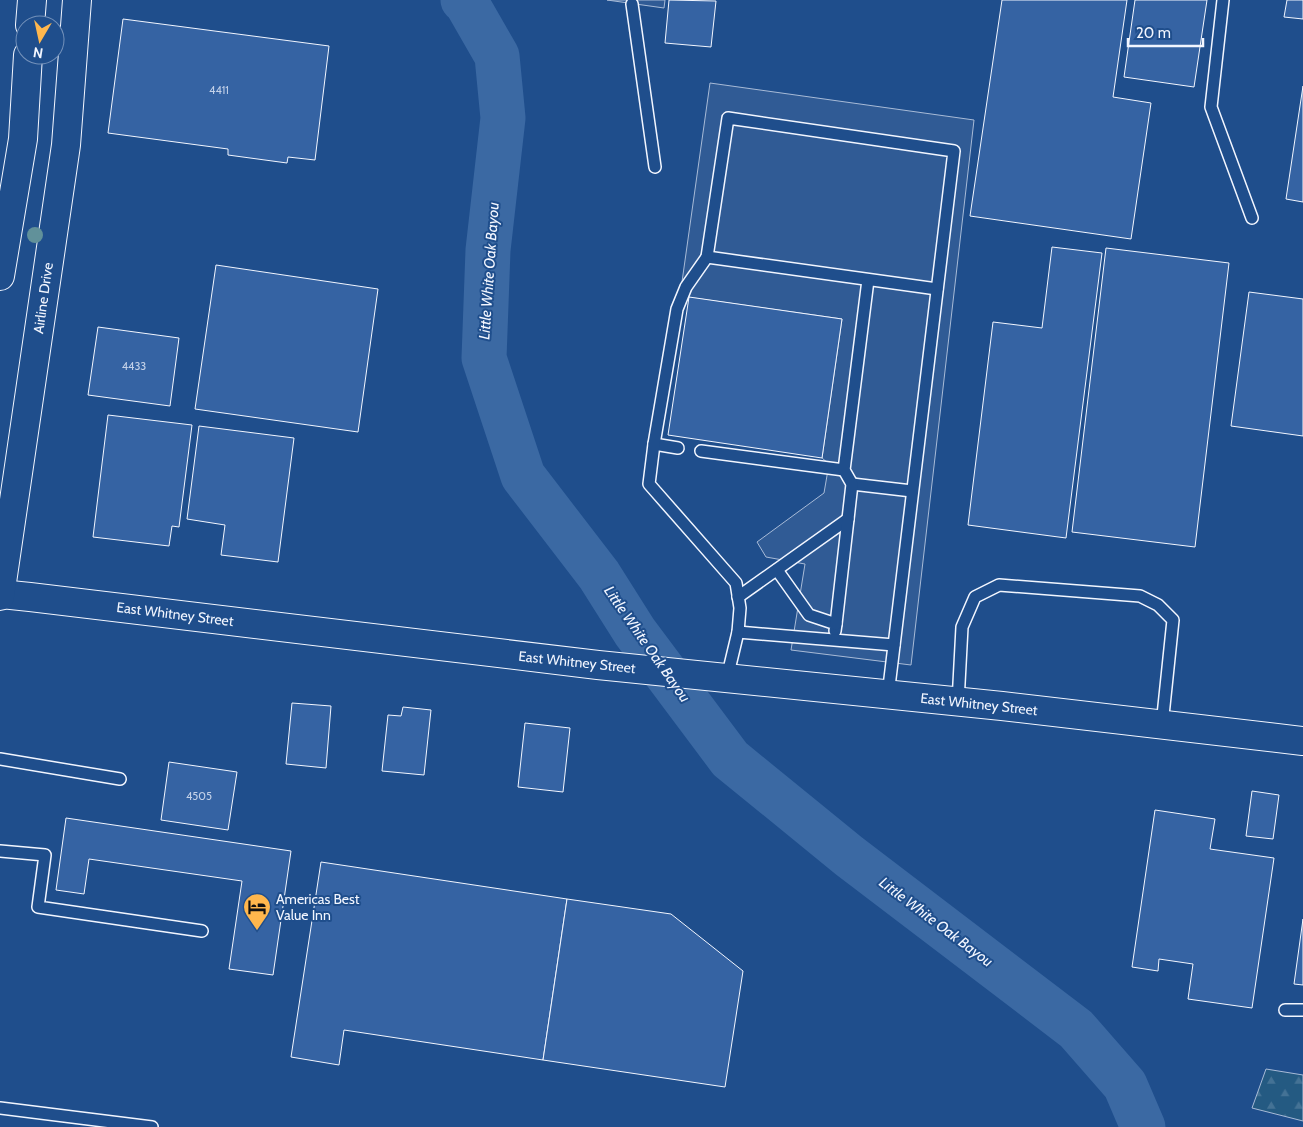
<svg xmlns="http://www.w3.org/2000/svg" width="1303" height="1127" font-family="Cabin,sans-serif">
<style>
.forest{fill:url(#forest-firs);stroke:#a8bbd7}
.parking{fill:#305b95;stroke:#a8bbd7}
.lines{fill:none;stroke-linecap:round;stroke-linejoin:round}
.river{stroke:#3b69a3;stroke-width:45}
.building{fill:#3563a3;stroke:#f2f6ff}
.service-casing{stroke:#f2f6ff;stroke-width:14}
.tertiary-casing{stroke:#f2f6ff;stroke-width:30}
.secondary-casing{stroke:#f2f6ff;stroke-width:30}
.service{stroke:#1f4e8c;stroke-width:11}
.tertiary{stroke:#1f4e8c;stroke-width:28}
.secondary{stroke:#1f4e8c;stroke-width:28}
.tree{fill:#61919a}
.labels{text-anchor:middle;stroke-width:4;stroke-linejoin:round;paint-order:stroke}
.number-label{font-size:11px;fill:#c3d1e8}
.street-label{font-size:14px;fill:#f2f6ff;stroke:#1f4e8c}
.poi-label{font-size:14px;fill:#f2f6ff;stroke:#1f4e8c;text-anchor:start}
.water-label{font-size:15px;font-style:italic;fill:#f2f6ff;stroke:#1f4e8c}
</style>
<defs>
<pattern id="forest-firs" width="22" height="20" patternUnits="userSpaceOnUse" patternTransform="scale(1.25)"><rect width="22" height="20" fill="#245a82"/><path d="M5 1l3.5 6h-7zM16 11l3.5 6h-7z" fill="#447295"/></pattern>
</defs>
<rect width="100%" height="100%" fill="#1f4e8c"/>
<path class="forest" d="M1266 1069 1303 1075V1121L1252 1108Z"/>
<g class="parking">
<path d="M607 0H665L664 8Z"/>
<path d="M710 83 974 120 911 665 791 650 805 564 766 557 757 542 824 493 829 464 822 458 842 319 680 296Z"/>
</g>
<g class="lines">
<path class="river" d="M463 0 466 2 497 56 503 118 488 250 484 358 523 476 599 575 635 632 730 759 849 856 1076 1029 1125 1085 1143 1127"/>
</g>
<g class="building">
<path d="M669 0 716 1 711 47 665 43Z"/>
<path d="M1002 0H1127L1113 97 1151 103 1131 239 970 216Z"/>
<path d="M1135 0H1207L1194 87 1124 77Z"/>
<path d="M1287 0H1303V19L1284 17Z"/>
<path d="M123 19 329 46 315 160 288 157 287 163 228 155V149L108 133Z"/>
<path d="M1303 86V202L1286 199Z"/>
<path d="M1052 247 1102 253 1066 538 968 525 993 322 1042 328Z"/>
<path d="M1106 248 1229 263 1195 547 1072 532Z"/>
<path d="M216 265 378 289 358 432 195 409Z"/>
<path d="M1249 292 1303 299V436L1231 426Z"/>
<path d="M689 297 842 319 822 458 668 435Z"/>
<path d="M98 327 179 338 170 406 88 395Z"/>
<path d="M108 415 192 425 179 527 172 526 169 546 93 537Z"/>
<path d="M199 426 294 438 278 562 221 555 225 525 187 519Z"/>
<path d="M292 703 331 706 326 768 286 764Z"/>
<path d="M403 707 431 710 424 775 382 771 388 715 401 716Z"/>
<path d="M525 723 570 728 563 792 518 787Z"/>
<path d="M169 762 237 772 228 830 161 820Z"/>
<path d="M1252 791 1279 795 1273 839 1246 836Z"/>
<path d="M1155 810 1215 819 1210 849 1274 858 1252 1008 1188 999 1193 964 1159 959 1158 971 1132 967Z"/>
<path d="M66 818 291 851 273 975 229 969 242 881 89 859 84 894 56 890Z"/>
<path d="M321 862 567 899 543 1060 344 1030 339 1065 291 1057Z"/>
<path d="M567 899 671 914 743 971 725 1087 543 1060Z"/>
<path d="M1303 919V985L1294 984Z"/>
</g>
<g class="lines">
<g class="service-casing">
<g id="service">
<path d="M1223 0 1211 107 1252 218"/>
<path d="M632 4 655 167"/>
<path d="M707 257 937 289"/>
<path d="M654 444 678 448"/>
<path d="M701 451 844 470"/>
<path d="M852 484 912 491"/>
<path d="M777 570 809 615 836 624 835 631"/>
<path d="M738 597 848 519"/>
<path d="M836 624 852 484 844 470 868 280"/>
<path d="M738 632 894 645"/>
<path d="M727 678 738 632 740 608 736 583 649 484 654 444 677 309 686 287 707 257 728 118 954 151 888 695"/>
<path d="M958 702 962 627 975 597 999 585 1140 596 1158 605 1173 620 1162 725"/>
<path d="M0 759 120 779"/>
<path d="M0 851 45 855 38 907 202 931"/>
<path d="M1285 1010H1303"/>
<path d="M0 1108 152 1127"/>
</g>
</g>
<g class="tertiary-casing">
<path id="tertiary" d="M0 594 30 597 598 665 1002 706 1303 741"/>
</g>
<g class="secondary-casing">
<g id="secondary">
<path d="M30 25 32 0"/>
<path d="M0 276 23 139 28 55"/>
<path d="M0 596 66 145 77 0"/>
</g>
</g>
<use href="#service" class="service"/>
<use href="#tertiary" class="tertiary"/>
<use href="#secondary" class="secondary"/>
</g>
<circle class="tree" cx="35" cy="235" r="8"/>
<defs>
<g id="hotel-pin" transform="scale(1.4375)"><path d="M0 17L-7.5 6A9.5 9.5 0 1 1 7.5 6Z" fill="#ffb74d" stroke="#1f4e8c"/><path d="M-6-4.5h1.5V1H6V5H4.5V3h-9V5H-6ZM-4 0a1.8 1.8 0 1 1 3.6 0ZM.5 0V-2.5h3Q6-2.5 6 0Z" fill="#111"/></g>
</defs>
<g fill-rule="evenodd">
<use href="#hotel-pin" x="257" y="907"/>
</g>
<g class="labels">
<g class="number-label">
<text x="219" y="94">4411</text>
<text x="134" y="370">4433</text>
<text x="199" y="800">4505</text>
</g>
<g class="street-label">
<text transform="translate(43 298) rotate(-82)" y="5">Airline Drive</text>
<text transform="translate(175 614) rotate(7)" y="5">East Whitney Street</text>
<text transform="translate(577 662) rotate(6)" y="5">East Whitney Street</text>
<text transform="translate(979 704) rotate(6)" y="5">East Whitney Street</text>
</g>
<g class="poi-label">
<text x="276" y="904">Americas Best<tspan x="276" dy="16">Value Inn</tspan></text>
</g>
<g class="water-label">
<text transform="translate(489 271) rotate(-86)" y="5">Little White Oak Bayou</text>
<text transform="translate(647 644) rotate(55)" y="5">Little White Oak Bayou</text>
<text transform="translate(936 922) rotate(37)" y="5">Little White Oak Bayou</text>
</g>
</g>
<g transform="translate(40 40) rotate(189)"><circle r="24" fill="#1f4e8c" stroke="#7391ba"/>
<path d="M0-4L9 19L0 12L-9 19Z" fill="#ffb74d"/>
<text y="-8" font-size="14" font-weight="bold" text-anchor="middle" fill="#f2f6ff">N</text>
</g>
<path d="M1128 38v8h75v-8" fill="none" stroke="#f2f6ff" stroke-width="2.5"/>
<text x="1136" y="38" font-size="15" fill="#f2f6ff" stroke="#1f4e8c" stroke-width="4" paint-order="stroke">20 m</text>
</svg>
